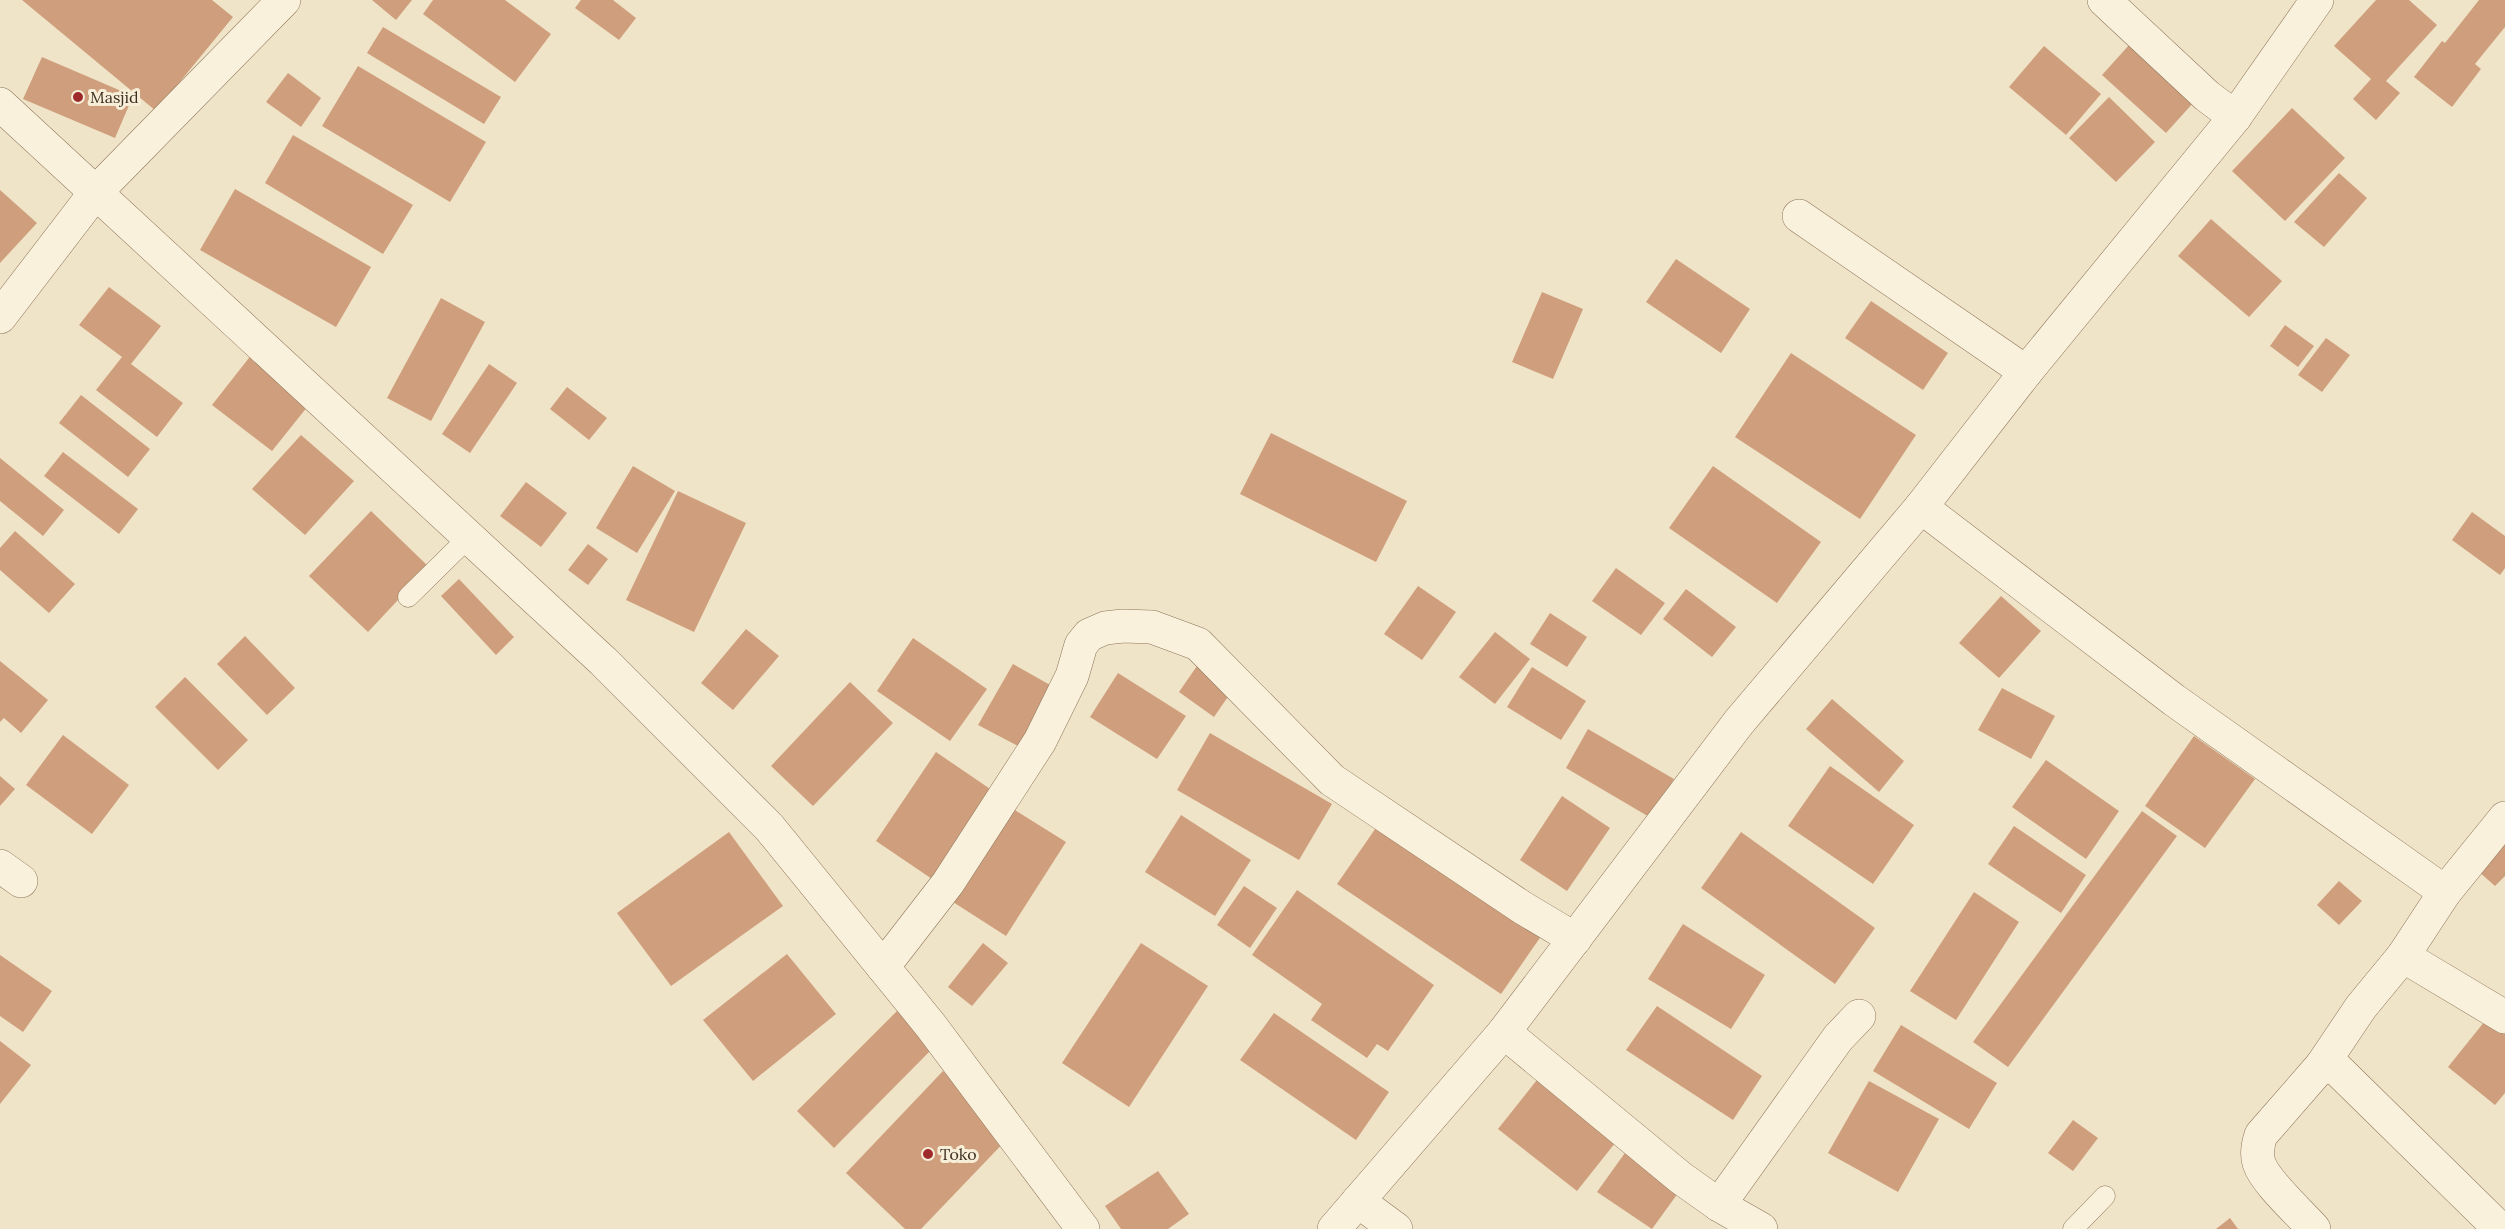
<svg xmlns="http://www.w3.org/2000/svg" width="2505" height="1229" font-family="Lora,serif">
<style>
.building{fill:#cf9f7d}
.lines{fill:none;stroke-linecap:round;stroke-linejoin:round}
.lane-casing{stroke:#8d765c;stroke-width:21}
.street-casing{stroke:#8d765c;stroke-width:34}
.lane{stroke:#faf1dc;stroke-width:20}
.street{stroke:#faf1dc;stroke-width:33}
.poi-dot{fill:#9e2a2b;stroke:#f7eed8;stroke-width:2}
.labels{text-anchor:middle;stroke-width:6;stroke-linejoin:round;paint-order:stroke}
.poi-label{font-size:16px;fill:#3d2e20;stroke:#f7eed8;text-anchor:start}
</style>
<rect width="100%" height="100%" fill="#f0e4c8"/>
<g class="building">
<path d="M22 0H212L233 17 156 111Z"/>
<path d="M372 0H412L396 20Z"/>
<path d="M433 0H505L551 34 515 82 423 14Z"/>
<path d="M581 0H613L636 18 619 40 575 8Z"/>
<path d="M2376 0H2409L2437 25 2386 81 2400 93 2376 120 2353 99 2371 79 2334 46Z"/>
<path d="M2479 0H2505V27L2475 64 2481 69 2452 107 2414 77 2442 41 2445 43Z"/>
<path d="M383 27 501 97 484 124 367 53Z"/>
<path d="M2139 34 2203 92 2166 133 2102 75Z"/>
<path d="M2044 46 2101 94 2066 135 2009 87Z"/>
<path d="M42 57 133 96 115 138 23 99Z"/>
<path d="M358 66 486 142 450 202 322 126Z"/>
<path d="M288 73 321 98 301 127 266 102Z"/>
<path d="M2109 97 2155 142 2116 182 2069 138Z"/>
<path d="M2292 108 2345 158 2285 221 2232 171Z"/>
<path d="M293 135 413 205 383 254 265 183Z"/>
<path d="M2339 173 2367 198 2324 247 2294 222Z"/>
<path d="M235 189 371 267 336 327 200 250Z"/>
<path d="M0 190 37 223 0 263Z"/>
<path d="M2211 219 2282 281 2249 317 2178 256Z"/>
<path d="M1676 259 1750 309 1721 353 1646 302Z"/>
<path d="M109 287 161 326 131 364 183 403 157 437 96 390 122 357 79 325Z"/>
<path d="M1542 292 1583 309 1553 379 1512 362Z"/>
<path d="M441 298 485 322 431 421 387 398Z"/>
<path d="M1871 301 1948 353 1923 390 1845 338Z"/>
<path d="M2285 325 2314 346 2298 367 2270 346Z"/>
<path d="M2326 338 2350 355 2322 392 2298 375Z"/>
<path d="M1791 353 1916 435 1860 519 1735 437Z"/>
<path d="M252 354 312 401 272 451 212 405Z"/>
<path d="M489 364 517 383 470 453 442 434Z"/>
<path d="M567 387 607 418 589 440 550 409Z"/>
<path d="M81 395 150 449 128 477 59 423Z"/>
<path d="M1271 433 1407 501 1376 562 1240 494Z"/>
<path d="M301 435 354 481 305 535 252 489Z"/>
<path d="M63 452 138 509 119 534 44 476Z"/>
<path d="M0 458 64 510 43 536 0 501Z"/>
<path d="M633 466 675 491 637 553 596 528Z"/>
<path d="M1713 466 1821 542 1777 603 1669 528Z"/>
<path d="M526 482 567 513 541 547 500 516Z"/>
<path d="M678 491 746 523 694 632 626 600Z"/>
<path d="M371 511 429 567 368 632 309 576Z"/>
<path d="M2472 512 2505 536V568L2500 575 2452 540Z"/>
<path d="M15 531 75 584 49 613 0 570V548Z"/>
<path d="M588 544 608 559 588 585 568 570Z"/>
<path d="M1616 568 1665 603 1641 635 1592 601Z"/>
<path d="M459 579 514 637 496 655 441 596Z"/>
<path d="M1418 586 1456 612 1422 660 1384 634Z"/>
<path d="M1686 589 1736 627 1712 657 1663 619Z"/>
<path d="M2001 596 2041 631 1999 678 1959 643Z"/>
<path d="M1550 613 1587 637 1567 667 1530 644Z"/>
<path d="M746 629 779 656 733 710 701 683Z"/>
<path d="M1495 632 1530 659 1495 704 1459 677Z"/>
<path d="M245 636 295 688 267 715 217 664Z"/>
<path d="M913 638 987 689 950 741 877 691Z"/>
<path d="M0 661 48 700 21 733 4 718 0 722Z"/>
<path d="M1199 663 1234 688 1214 717 1179 692Z"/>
<path d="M1013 664 1052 686 1018 746 978 725Z"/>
<path d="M1532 667 1586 701 1561 740 1507 707Z"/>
<path d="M1118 673 1186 716 1157 759 1090 717Z"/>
<path d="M185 677 248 740 218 770 155 707Z"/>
<path d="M850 682 893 723 813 806 771 766Z"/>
<path d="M2002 688 2055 716 2031 759 1978 730Z"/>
<path d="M1832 699 1904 761 1879 792 1806 729Z"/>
<path d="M1588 729 1674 779 1651 818 1566 768Z"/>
<path d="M1210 733 1332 804 1299 860 1177 790Z"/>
<path d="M63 735 129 785 92 834 26 785Z"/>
<path d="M2194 736 2255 779 2205 848 2145 806Z"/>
<path d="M936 752 999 795 938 883 876 841Z"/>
<path d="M2046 760 2119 811 2086 859 2012 807Z"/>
<path d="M1830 766 1914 825 1873 884 1788 826Z"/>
<path d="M0 776 15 789 0 806Z"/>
<path d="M1562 796 1610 828 1567 891 1520 860Z"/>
<path d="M1013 809 1066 842 1006 936 953 902Z"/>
<path d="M2142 811 2177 836 2008 1067 1973 1042Z"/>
<path d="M1181 815 1251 860 1215 916 1145 872Z"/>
<path d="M1380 822 1544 932 1501 994 1337 884Z"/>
<path d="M2014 826 2086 875 2061 913 1988 864Z"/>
<path d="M729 832 783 906 671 986 617 913Z"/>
<path d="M1741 832 1875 928 1835 984 1701 888Z"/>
<path d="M2505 842V876L2495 886 2478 871Z"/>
<path d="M2339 881 2362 901 2339 925 2317 905Z"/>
<path d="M1244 886 1277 908 1250 948 1217 925Z"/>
<path d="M1297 890 1434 985 1388 1051 1377 1044 1367 1058 1311 1020 1322 1004 1252 955Z"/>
<path d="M1974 892 2019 922 1956 1020 1910 991Z"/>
<path d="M1683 924 1765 975 1731 1029 1648 979Z"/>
<path d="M983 943 1008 963 972 1006 948 987Z"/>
<path d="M1141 943 1208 986 1129 1107 1062 1063Z"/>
<path d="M787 954 836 1014 753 1081 703 1020Z"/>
<path d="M0 955 52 991 23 1032 0 1016Z"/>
<path d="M1657 1006 1762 1076 1733 1120 1626 1050Z"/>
<path d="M897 1011 934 1047 834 1148 797 1111Z"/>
<path d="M2493 1011 2505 1021V1093L2495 1105 2448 1067Z"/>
<path d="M1274 1013 1389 1092 1356 1140 1240 1060Z"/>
<path d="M1901 1025 1997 1083 1969 1129 1873 1071Z"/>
<path d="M0 1041 31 1065 0 1104Z"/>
<path d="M943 1071 1011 1135 921 1229H905L846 1173Z"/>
<path d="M1544 1071 1623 1133 1577 1191 1498 1129Z"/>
<path d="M1869 1081 1939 1119 1898 1192 1828 1153Z"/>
<path d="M2073 1120 2098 1138 2073 1171 2048 1153Z"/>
<path d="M1627 1150 1681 1189 1652 1229 1597 1192Z"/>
<path d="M1158 1171 1189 1214 1168 1229H1121L1105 1206Z"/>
<path d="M2230 1218 2238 1229H2216Z"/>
</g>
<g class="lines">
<g class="lane-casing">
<g id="lane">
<path d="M408 597 469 537"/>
<path d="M2073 1229 2105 1196"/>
</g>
</g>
<g class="street-casing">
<g id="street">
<path d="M2104 0 2207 96 2235 117"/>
<path d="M0 104 603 661 769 827 931 1026 1083 1229"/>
<path d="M1799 216 2026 372"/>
<path d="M0 317 95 193 284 0"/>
<path d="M1921 507 2174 700 2445 892"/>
<path d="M0 866 21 881"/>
<path d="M2403 956 2505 1017"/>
<path d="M883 967 948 883 1040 741 1072 676 1081 645 1089 635 1105 628 1123 626 1152 627 1198 644 1332 780 1523 908 1575 939"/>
<path d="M1504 1032 1681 1178 1719 1205 1761 1229"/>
<path d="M2322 1065 2361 1007 2403 956 2445 892 2505 818"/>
<path d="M1358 1201 1396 1229"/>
<path d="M1719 1205 1838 1038 1859 1016"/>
<path d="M1334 1229 1504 1032 1739 722 1921 507 2026 372 2235 117 2317 0"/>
<path d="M2314 1229C2300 1213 2265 1182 2259 1163 2256 1154 2258 1144 2261 1135L2322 1065 2337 1069 2500 1229"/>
</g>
</g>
<use href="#lane" class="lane"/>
<use href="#street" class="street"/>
</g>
<g class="poi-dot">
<circle cx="78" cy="97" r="6"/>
<circle cx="928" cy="1154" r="6"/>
</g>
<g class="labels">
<g class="poi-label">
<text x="90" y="103">Masjid</text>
<text x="940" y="1160">Toko</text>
</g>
</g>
</svg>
